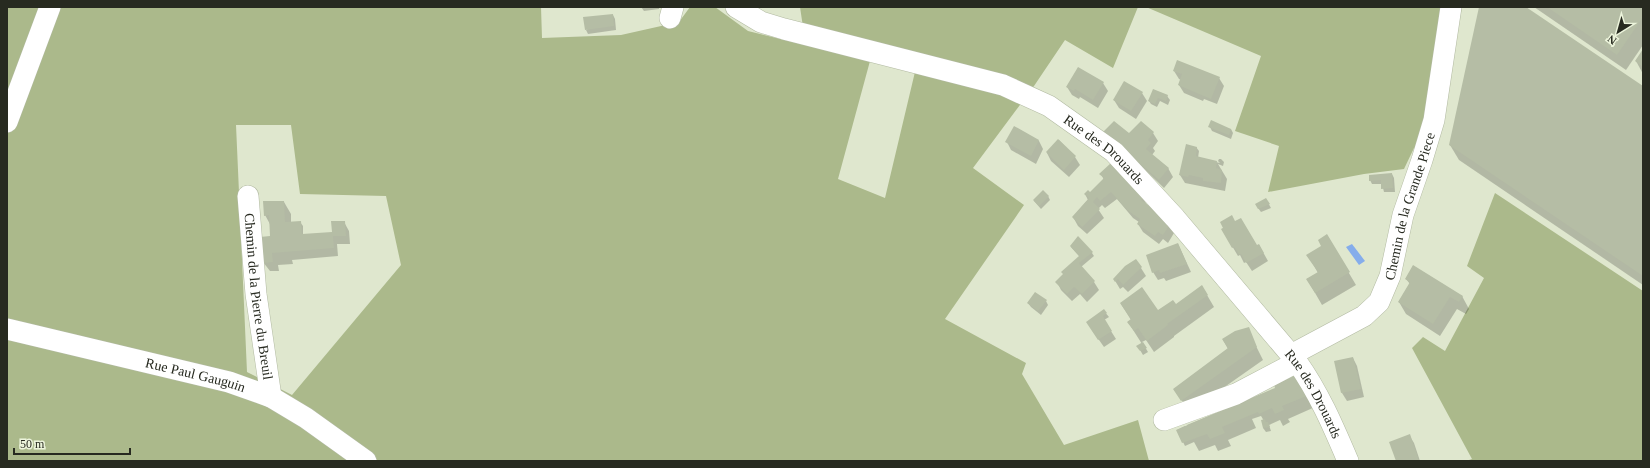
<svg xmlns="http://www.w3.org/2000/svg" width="1650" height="468" font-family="'Times New Roman',serif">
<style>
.green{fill:#abb98b;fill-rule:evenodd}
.water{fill:#85adeb}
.shadow{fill:#0003}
.building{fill:#b5bda5}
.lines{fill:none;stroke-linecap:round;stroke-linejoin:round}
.minor-casing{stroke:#b2baa2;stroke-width:22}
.minor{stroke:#fff;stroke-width:21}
.labels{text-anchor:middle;stroke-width:4;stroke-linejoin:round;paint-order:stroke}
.street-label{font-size:14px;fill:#272a20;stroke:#ecf4db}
</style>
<rect width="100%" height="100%" fill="#dfe7ce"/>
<g class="green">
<path d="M7 7H541L542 38 621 35 679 22 690 7H715L748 31 870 61 838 179 885 198 919 55 803 27 800 7H1138L1113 68 1065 40 1034 86 973 168 1024 205 945 319 1026 363 1022 374 1064 445 1138 420 1149 461H7ZM236 125H291L300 194 386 196 401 265 292 395 247 372Z"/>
<path d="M1146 7H1462L1433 158 1414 148 1404 169 1364 174 1268 192 1279 146 1235 131 1261 56Z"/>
<path d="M1495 193 1643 291V461H1466L1472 459 1412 348 1423 337 1445 351 1484 278 1467 266Z"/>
</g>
<path class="water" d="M1352 244 1365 261 1359 265 1346 247Z"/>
<g class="shadow">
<path d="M641 7H659V9L644 11Z"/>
<path d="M1480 7H1524L1643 88V285L1459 160 1450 145Z"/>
<path d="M1534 7H1643V45L1626 70Z"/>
<path d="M613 15 615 19 616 30 588 34 586 30Z"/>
<path d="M1643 51V74L1636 61Z"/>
<path d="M1174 71 1219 78 1224 86 1217 104 1204 99 1203 101 1184 93 1179 85 1181 80 1179 79Z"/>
<path d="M1103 83 1108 91 1098 108 1080 97 1079 99 1072 95 1067 87Z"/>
<path d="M1154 90 1167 96 1170 100 1168 105 1160 101 1157 107 1151 104 1149 101Z"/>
<path d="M1142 93 1147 101 1136 119 1119 108 1114 100Z"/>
<path d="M1015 127 1039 141 1043 149 1036 164 1011 150 1007 142Z"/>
<path d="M1210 127 1231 129 1233 133 1231 139 1212 131Z"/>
<path d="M1153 133 1158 141 1153 148 1155 151 1152 155 1168 168 1173 177 1164 188 1135 160 1128 134Z"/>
<path d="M1059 140 1075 157 1080 165 1069 177 1051 161 1047 153Z"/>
<path d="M1196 147 1199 151 1198 158 1220 163 1218 161 1219 159H1221L1224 162 1223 166 1218 164 1227 179 1225 191 1185 183 1180 175Z"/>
<path d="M1101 174 1143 198 1147 205 1167 219 1174 233 1168 243 1163 239 1159 244 1143 232 1138 224 1139 222 1133 218 1117 199 1105 208 1102 205 1098 209 1104 218 1087 234 1078 226 1073 217 1088 200 1085 194 1090 193 1104 180Z"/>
<path d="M1392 174 1394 178 1395 192H1384L1382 184H1372L1370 180Z"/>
<path d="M1048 196 1050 200 1041 209 1034 201Z"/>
<path d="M1266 199 1271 208 1261 212 1258 208Z"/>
<path d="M284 202 291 214V223L300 222 303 226V235L333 233 344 222 349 231 350 244H337L338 256 292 260 293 264 278 265 279 271H270L263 262 271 237V226L265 215Z"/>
<path d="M1235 222 1256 246 1259 245 1268 261 1252 271 1246 262 1244 263 1240 255 1238 256 1222 229Z"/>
<path d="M1327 236 1356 285 1322 305 1307 279 1318 273 1308 255 1323 246Z"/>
<path d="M1178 244 1191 272 1166 281 1164 278 1158 280 1153 272Z"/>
<path d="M1071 247 1092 253 1094 256 1081 267 1094 282 1099 290 1087 302 1080 294 1072 301 1061 290 1057 282 1064 275 1062 272 1080 257Z"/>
<path d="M1136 260 1146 276 1128 292 1123 287 1120 289 1114 279Z"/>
<path d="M1406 279 1462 296 1469 309 1466 314 1457 309 1440 336 1406 314 1399 302 1410 284Z"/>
<path d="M1207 295 1214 307 1174 336V337L1154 352 1146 340 1142 342 1148 352 1143 355 1140 350 1142 344 1128 322 1131 320 1121 304 1158 311Z"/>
<path d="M1046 301 1048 305 1041 315 1031 307 1028 303Z"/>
<path d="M1104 311 1109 317 1104 320 1116 339 1104 347 1092 330Z"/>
<path d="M1223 340H1253L1263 360 1189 412 1175 389 1228 349Z"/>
<path d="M1353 358 1357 366 1364 397 1347 401 1342 393Z"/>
<path d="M1296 377 1315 407 1288 419 1290 422 1283 426 1280 420 1269 425 1271 431 1266 432 1263 428 1264 421 1261 416 1252 419 1256 428 1228 440 1231 446 1218 451 1215 445 1199 451 1194 442 1185 446 1177 430 1185 426 1188 429 1187 425 1277 388Z"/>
<path d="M1409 435 1414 443 1420 461H1397Z"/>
</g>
<g class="building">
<path d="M1479 7H1526L1643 86V276L1449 145Z"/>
<path d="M1547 7H1643V17L1617 55Z"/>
<path d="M613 14 614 26 585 30 583 17Z"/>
<path d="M1643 49V67L1635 61Z"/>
<path d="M1177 60 1220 77 1211 99 1178 85 1182 74 1173 71Z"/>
<path d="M1078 67 1104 82 1093 100 1075 89 1074 91 1066 87Z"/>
<path d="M1124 81 1143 92 1131 111 1113 100Z"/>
<path d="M1153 89 1168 95 1166 101 1158 98 1155 104 1148 101Z"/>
<path d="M1211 120 1231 129 1229 135 1208 127Z"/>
<path d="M1114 121 1129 133 1141 121 1154 132 1148 140 1151 143 1146 149 1169 168 1159 180 1103 132Z"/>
<path d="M1014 126 1039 140 1031 156 1005 142Z"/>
<path d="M1058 139 1076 156 1064 170 1046 152Z"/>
<path d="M1186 144 1197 147 1196 156 1217 161 1216 168 1222 170 1221 183 1203 181V178L1189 175 1188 177 1179 175Z"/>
<path d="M1111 163 1144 198 1141 200 1167 218 1170 224 1163 235 1158 232 1155 236 1137 224 1140 219 1127 210 1111 192 1100 201 1097 197 1093 202 1100 209 1082 227 1072 217 1089 198 1084 194 1088 190 1090 192 1104 178 1099 174Z"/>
<path d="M1392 173 1393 188 1381 189V180L1369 181V175Z"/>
<path d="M1043 190 1049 196 1039 206 1033 200Z"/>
<path d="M1266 198 1270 204 1258 209 1255 204Z"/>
<path d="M263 201H284L285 222 301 221 302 234 332 232 331 221H345L346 236H333L334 248 272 253 273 262 262 263 260 237 270 236 269 215 264 216Z"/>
<path d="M1232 215 1235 221 1241 218 1257 245 1259 244 1264 253 1246 263 1241 254 1239 255 1234 247 1232 248 1221 229 1223 228 1220 222Z"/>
<path d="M1327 234 1350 272 1315 293 1306 279 1318 272 1306 255 1321 246 1318 240Z"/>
<path d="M1078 236 1093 252 1079 263 1095 281 1082 294 1074 287 1067 294 1055 282 1063 274 1061 272 1079 256 1070 246Z"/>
<path d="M1178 243 1187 264 1160 273 1159 270 1152 273 1146 255Z"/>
<path d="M1136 259 1142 267 1123 285 1118 279 1115 282 1113 279 1125 266Z"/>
<path d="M1413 265 1463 296 1459 302 1450 297 1433 324 1398 302 1410 282 1405 279Z"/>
<path d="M1202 285 1208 295 1167 324 1168 325 1147 341 1138 328 1134 331 1127 322 1131 319 1120 303 1142 287 1158 310 1173 300 1176 304Z"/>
<path d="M1035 292 1047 300 1038 311 1027 303Z"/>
<path d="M1104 309 1107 313 1103 316 1112 331 1098 340 1086 322Z"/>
<path d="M1249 327 1257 347 1181 401 1173 389 1228 348 1222 339 1235 331Z"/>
<path d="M1143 342 1147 348 1140 351 1136 346Z"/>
<path d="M1353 357 1361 389 1341 393 1334 361Z"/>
<path d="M1296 375 1309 395 1282 406 1284 410 1275 414 1272 408 1259 414 1258 412 1222 427 1225 433 1210 439 1207 434 1182 443 1176 430 1275 388 1274 385Z"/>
<path d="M1265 419 1266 422H1268L1270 427 1263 428 1261 420Z"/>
<path d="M1410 434 1419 461H1396L1389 442Z"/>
</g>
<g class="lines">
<g class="minor-casing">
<g id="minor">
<path id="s1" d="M736 7 761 22 784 29 1003 85 1049 106 1114 152 1175 218 1297 362C1319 393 1333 426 1348 461"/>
<path d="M670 18 673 7"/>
<path d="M7 122 50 7"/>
<path id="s2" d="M248 196 256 294 271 397"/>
<path id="s3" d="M7 329 229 382 271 397 306 418 366 461"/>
<path id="s4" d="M1291 355 1364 316 1379 302 1390 276 1403 215 1422 160 1434 120 1451 7"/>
<path d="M1164 420 1236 394 1297 362"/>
</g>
</g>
<use href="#minor" class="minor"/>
</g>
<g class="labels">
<g class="street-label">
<text dy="5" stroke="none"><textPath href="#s1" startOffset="400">Rue des Drouards</textPath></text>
<text dy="5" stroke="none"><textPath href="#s4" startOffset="204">Chemin de la Grande Piece</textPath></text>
<text dy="5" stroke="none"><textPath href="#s2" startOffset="101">Chemin de la Pierre du Breuil</textPath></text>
<text dy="5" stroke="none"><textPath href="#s3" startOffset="194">Rue Paul Gauguin</textPath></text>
<text dy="5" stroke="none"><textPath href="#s1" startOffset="724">Rue des Drouards</textPath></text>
</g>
</g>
<rect width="1650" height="468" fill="none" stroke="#272a20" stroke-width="16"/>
<g transform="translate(1618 32) rotate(217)" stroke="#ecf4db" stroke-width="3" paint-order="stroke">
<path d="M0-3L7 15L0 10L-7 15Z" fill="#272a20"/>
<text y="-6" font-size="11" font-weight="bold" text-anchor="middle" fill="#272a20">N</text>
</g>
<path d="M14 448v6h116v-6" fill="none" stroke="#272a20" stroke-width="2"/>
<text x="20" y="448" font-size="12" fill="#272a20" stroke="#ecf4db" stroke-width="3" paint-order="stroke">50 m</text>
</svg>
